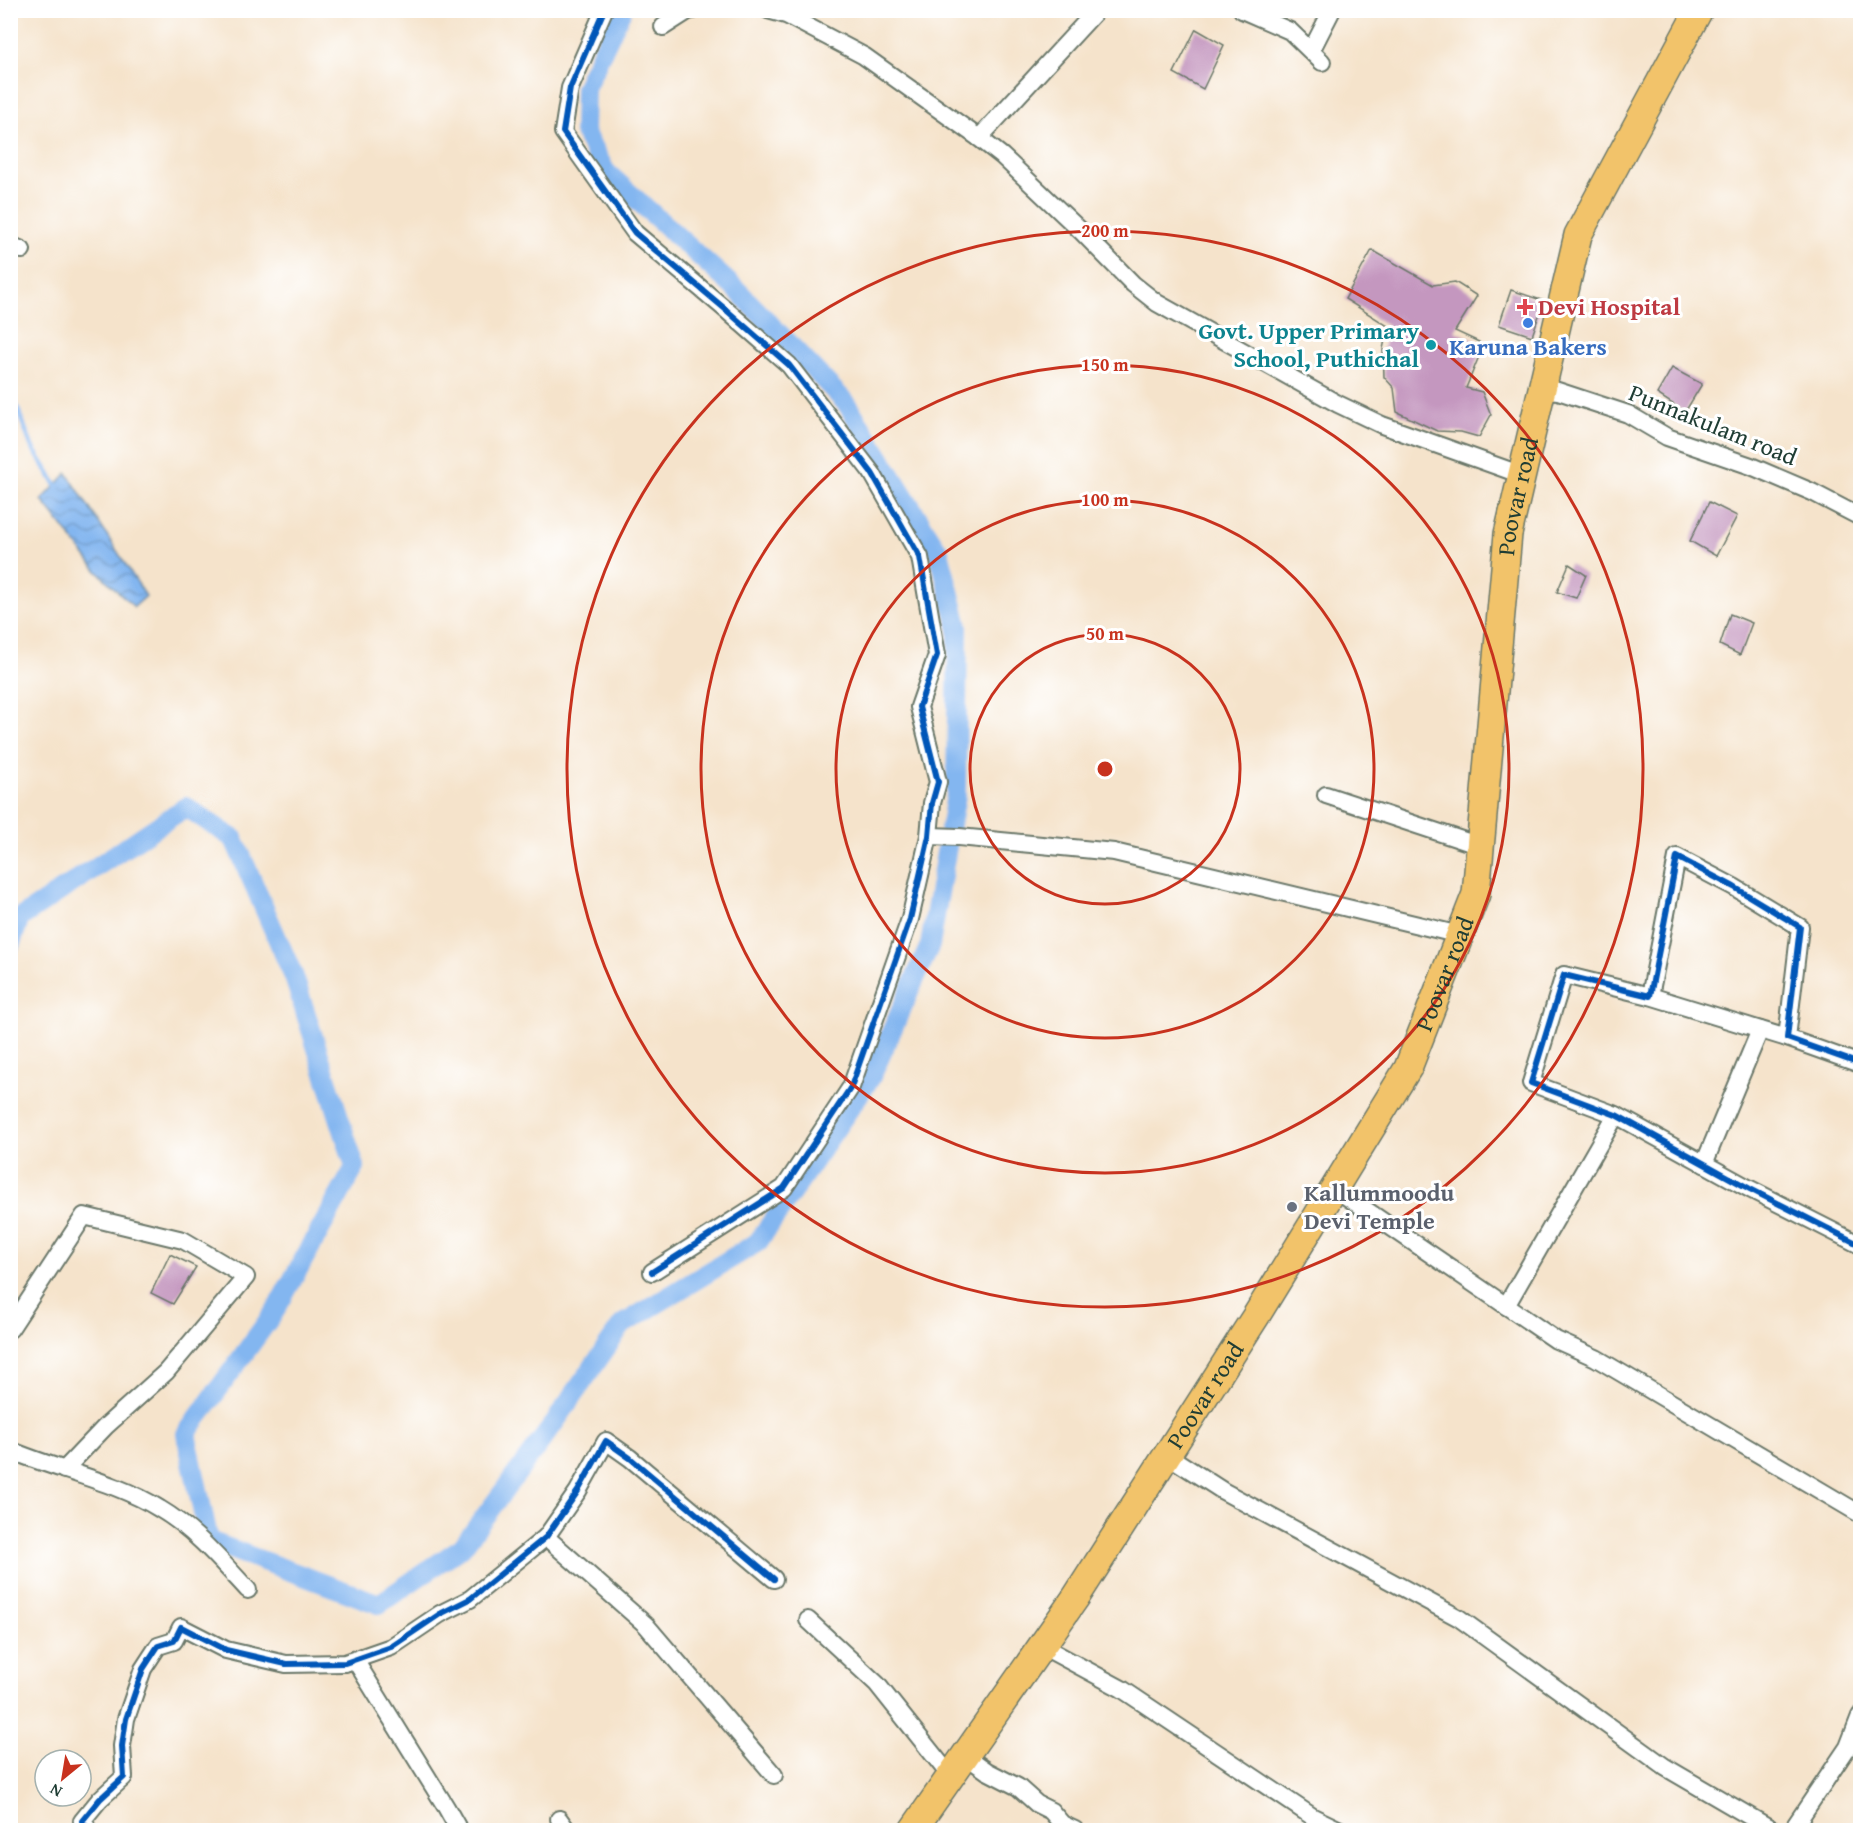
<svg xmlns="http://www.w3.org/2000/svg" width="1871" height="1841" font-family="'Gentium Book Plus',serif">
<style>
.water{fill:url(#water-waves);stroke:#517a92;stroke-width:1.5}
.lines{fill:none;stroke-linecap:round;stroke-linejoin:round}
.stream{stroke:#83b6f0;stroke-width:5}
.canal{stroke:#83b6f0;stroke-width:20}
.building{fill:#c497bf}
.minor-casing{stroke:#6a7769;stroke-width:20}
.primary-casing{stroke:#6a7769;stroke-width:30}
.minor{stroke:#fff;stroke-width:16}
.primary{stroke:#f2c36a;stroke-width:27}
.cycleway-casing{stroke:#fff;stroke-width:10}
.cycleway{stroke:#0057b8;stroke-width:6}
.ring{fill:none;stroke:#c8321e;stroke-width:3}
.health-dot{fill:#e0444e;stroke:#fff;stroke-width:2}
.shop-dot{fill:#3f7fe0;stroke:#fff;stroke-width:2}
.culture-dot{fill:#0f9aa8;stroke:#fff;stroke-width:2}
.worship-dot{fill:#6b7280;stroke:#fff;stroke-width:2}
.labels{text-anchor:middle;stroke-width:6;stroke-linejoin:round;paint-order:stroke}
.health-label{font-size:24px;font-weight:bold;fill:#be3a42;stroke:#fff;text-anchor:start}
.culture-label{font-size:24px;font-weight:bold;fill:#0d838f;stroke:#fff;text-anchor:end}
.shop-label{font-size:24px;font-weight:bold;fill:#366cbe;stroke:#fff}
.street-label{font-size:24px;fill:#1f3d34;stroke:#fff}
.worship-label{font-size:24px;font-weight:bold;fill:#5b616d;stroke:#fff;text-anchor:start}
.centre{fill:#c8321e;stroke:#fff;stroke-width:3}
.ring-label{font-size:18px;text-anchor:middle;font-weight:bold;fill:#c8321e;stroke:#fff;stroke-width:6;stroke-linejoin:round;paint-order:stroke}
</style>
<defs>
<pattern id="water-waves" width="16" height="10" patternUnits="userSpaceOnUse" patternTransform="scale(1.5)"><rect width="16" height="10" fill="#83b6f0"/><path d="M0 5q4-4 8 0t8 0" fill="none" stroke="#6b95c3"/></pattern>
</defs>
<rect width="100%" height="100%" fill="#fff"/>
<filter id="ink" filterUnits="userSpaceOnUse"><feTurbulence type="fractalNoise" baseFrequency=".0167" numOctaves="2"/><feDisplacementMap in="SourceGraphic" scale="12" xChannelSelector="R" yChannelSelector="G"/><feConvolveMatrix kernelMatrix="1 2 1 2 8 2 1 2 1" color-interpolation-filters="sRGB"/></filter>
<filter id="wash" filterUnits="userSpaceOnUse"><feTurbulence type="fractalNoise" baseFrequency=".008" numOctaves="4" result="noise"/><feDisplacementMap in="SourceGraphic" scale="24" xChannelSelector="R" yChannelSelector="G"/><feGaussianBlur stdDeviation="1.35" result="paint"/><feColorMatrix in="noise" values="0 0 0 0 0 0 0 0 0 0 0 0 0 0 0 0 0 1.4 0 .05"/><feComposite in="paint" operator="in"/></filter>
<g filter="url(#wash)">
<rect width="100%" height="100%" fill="#f5e3cb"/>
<path class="water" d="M67 473 146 596 134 607 97 571 42 500Z"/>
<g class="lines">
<path class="stream" d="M10 401 16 405 32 447 60 491"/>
<path class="canal" d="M10 945 20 918 186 807 234 839 294 977 355 1167 275 1311 186 1434 209 1541 379 1604 462 1547 550 1429 622 1325 758 1242 871 1077 930 945 956 795 958 626 939 552 847 404 739 292 606 172 584 132 585 88 622 10"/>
</g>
<g id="blocks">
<g class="building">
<path d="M1196 29 1224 45 1203 89 1174 73Z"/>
<path d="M1372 250 1433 285 1455 282 1477 296 1455 331 1479 342 1480 354 1466 388 1482 392 1491 415 1479 437 1461 432 1437 431 1397 412 1394 388 1384 377 1383 349 1388 326 1345 299Z"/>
<path d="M1511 290 1544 301 1532 336 1499 325Z"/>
<path d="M1672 368 1702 384 1685 412 1657 394Z"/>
<path d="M1709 502 1737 516 1716 556 1690 541Z"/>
<path d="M1569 564 1586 575 1576 598 1557 592Z"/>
<path d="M1730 614 1752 623 1740 655 1720 645Z"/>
<path d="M170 1254 196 1267 173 1304 151 1293Z"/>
</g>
</g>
</g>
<g filter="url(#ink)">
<use href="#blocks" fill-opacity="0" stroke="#6a7769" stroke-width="1.5"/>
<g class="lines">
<g class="minor-casing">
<g id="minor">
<path d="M604 10 570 88 563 132 635 233 724 308 789 365 872 473 920 557 937 655 919 707 938 782 932 803 929 836 910 919 851 1087 784 1188 652 1272"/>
<path d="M768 10 786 15 864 56 979 138 1002 156 1082 232 1133 284 1157 303 1338 404 1382 425 1522 475"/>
<path d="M1242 10 1290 31 1322 62"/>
<path d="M663 27 688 11 694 10"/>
<path d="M1311 51 1332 10"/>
<path d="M979 138 1097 10"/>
<path d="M10 245 22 250"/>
<path d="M1542 389 1558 391 1628 414 1667 437 1751 466 1812 492 1860 517"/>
<path d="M1326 795 1480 846"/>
<path d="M929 836 959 837 1114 852 1460 935"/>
<path d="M1650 996 1787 1038"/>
<path d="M1860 1064 1787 1038 1800 927 1734 887 1677 857 1650 996 1564 975 1531 1083 1616 1115 1750 1189 1860 1245"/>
<path d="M1704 1164 1760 1030"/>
<path d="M1334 1188 1556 1340 1596 1358 1860 1514"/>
<path d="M1506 1306 1616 1115"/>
<path d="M10 1329 84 1216 183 1240 246 1277 166 1372 106 1426 64 1470"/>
<path d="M10 1450C59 1471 115 1481 160 1509 194 1529 222 1562 248 1590"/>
<path d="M1167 1455 1223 1491 1459 1618 1665 1767 1773 1830"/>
<path d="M546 1537 646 1625 774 1775"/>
<path d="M808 1620 877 1684 951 1777"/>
<path d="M1042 1646 1122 1689 1313 1817 1340 1830"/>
<path d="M355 1660 446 1807 459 1830"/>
<path d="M966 1756 987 1771 1018 1787 1037 1804 1051 1811 1062 1824 1075 1830"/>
<path d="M559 1819 567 1830"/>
<path d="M89 1830 82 1821 100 1799 124 1777 122 1746 126 1719 143 1669 158 1646 174 1641 181 1627 226 1650 286 1664 345 1663 391 1647 440 1614 470 1599 546 1537 578 1491 606 1441 630 1458 774 1579"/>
<path d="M1792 1830 1848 1747 1860 1716"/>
</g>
</g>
<g class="primary-casing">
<g id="primary">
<path id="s1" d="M913 1830 1076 1597 1256 1316 1408 1068 1476 894 1508 534 1578 235 1699 10"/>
</g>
</g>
<use href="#minor" class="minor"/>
<use href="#primary" class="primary"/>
<g class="cycleway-casing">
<g id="cycleway">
<path d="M604 10 570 88 563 132 635 233 724 308 789 365 872 473 920 557 937 655 919 707 938 782 932 803 929 836 910 919 851 1087 784 1188 652 1272"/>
<path d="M1860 1064 1787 1038 1800 927 1734 887 1677 857 1650 996 1564 975 1531 1083 1616 1115 1750 1189 1860 1245"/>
<path d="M89 1830 82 1821 100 1799 124 1777 122 1746 126 1719 143 1669 158 1646 174 1641 181 1627 226 1650 286 1664 345 1663 391 1647 440 1614 470 1599 546 1537 578 1491 606 1441 630 1458 774 1579"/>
</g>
</g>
<use href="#cycleway" class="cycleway"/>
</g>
</g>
<g class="ring">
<circle cx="1105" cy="769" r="135"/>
<circle cx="1105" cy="769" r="269"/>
<circle cx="1105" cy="769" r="404"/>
<circle cx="1105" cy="769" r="538"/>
</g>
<path class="health-dot" d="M1522 298h6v6h6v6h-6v6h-6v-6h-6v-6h6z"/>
<circle class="shop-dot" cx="1528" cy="323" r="6"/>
<circle class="culture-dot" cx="1431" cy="345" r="6"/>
<circle class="worship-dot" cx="1292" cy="1207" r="6"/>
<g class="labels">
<g class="health-label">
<text x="1538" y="315">Devi Hospital</text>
</g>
<g class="culture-label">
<text x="1419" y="339">Govt. Upper Primary<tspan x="1419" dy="28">School, Puthichal</tspan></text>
</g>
<g class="shop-label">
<text x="1528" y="355">Karuna Bakers</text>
</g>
<g class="street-label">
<text transform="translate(1713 425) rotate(22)" y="8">Punnakulam road</text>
<text dy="8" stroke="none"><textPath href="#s1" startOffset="1496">Poovar road</textPath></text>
<text dy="8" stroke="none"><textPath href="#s1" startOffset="1010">Poovar road</textPath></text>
<text dy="8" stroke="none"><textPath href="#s1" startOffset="524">Poovar road</textPath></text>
</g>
<g class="worship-label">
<text x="1304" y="1201">Kallummoodu<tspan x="1304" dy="28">Devi Temple</tspan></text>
</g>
</g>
<circle cx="1105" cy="769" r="9" class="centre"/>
<g class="ring-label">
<text x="1105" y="237">200 m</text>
<text x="1105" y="371">150 m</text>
<text x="1105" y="506">100 m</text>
<text x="1105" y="640">50 m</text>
</g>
<rect width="1871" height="1841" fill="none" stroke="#fff" stroke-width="36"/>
<g transform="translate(63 1778) rotate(210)"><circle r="28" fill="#ffffff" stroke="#a5b1ae" stroke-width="1.5"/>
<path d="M0-4.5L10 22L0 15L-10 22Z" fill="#c8321e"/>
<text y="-9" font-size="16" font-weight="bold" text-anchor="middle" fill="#1f3d34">N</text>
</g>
</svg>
